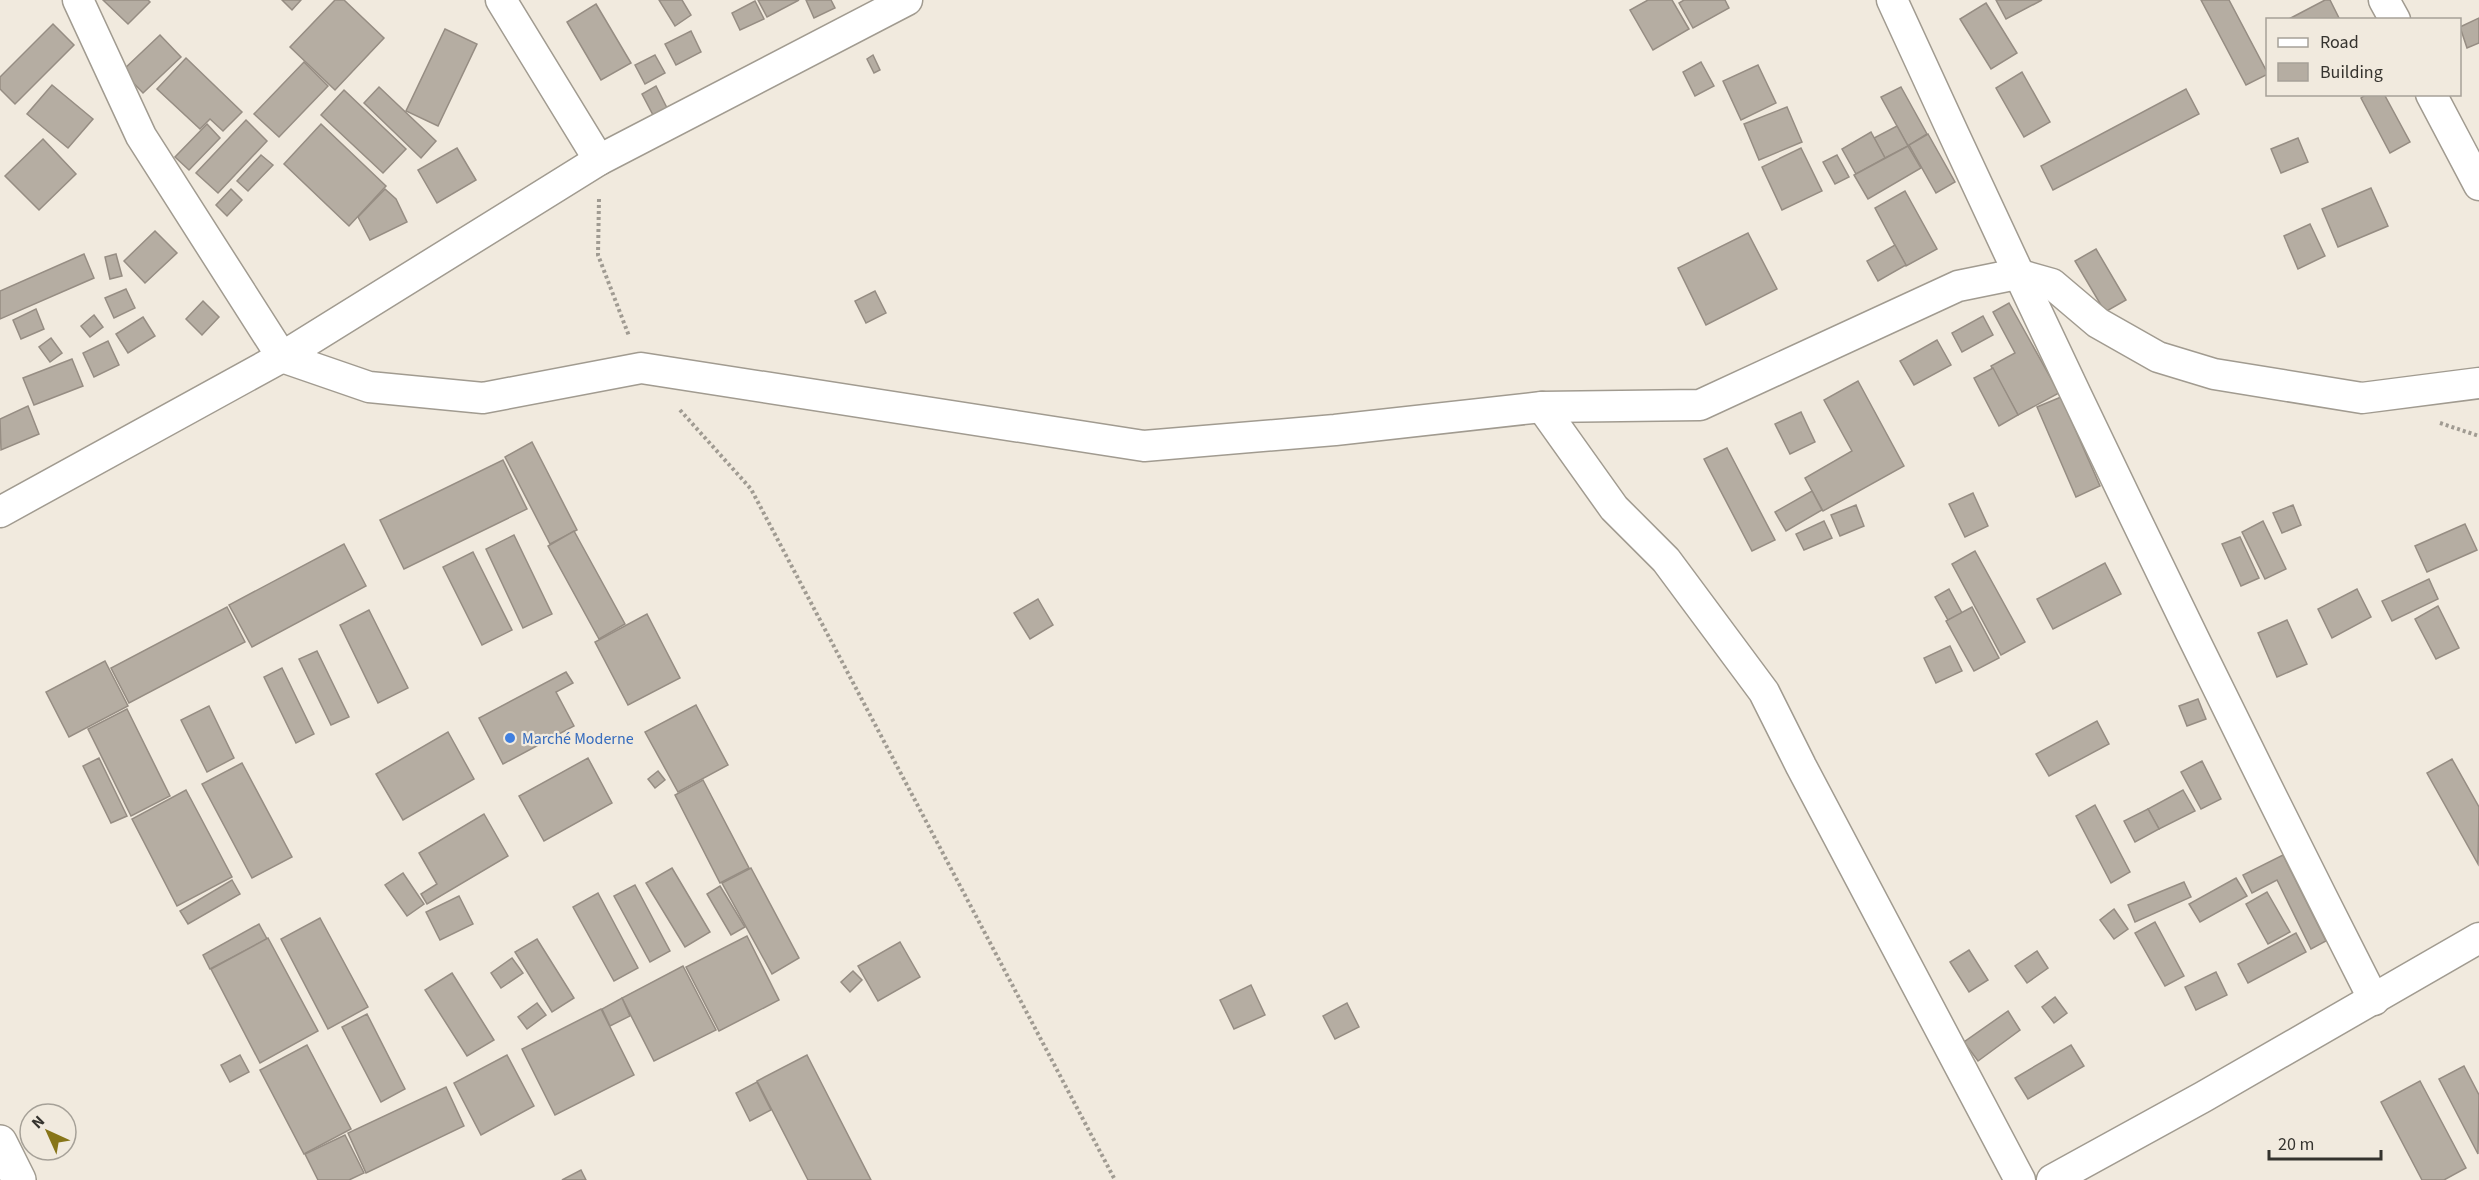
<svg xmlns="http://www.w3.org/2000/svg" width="2479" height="1180" font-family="'Source Sans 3',sans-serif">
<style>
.building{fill:#b5ada2;stroke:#968d83;stroke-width:1.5}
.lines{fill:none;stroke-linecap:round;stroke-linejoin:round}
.street-casing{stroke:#a19b90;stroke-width:33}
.secondary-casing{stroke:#a19b90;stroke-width:36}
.path{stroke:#a09b92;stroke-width:4;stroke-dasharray:3 3;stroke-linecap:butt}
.street{stroke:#fff;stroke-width:30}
.secondary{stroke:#fff;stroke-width:33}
.shop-dot{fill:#3f7fe0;stroke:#f1eade;stroke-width:2}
.labels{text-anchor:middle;stroke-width:4.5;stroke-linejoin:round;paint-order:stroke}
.shop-label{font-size:16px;fill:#366cbe;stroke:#f1eade;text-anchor:start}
</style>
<rect width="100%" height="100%" fill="#f1eade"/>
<g class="building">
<path d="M103 0H148L150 2 128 24Z"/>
<path d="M282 0H301L292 10Z"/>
<path d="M335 0H344L384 38 335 90 290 47Z"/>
<path d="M659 0H682L691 15 675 26Z"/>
<path d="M758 0H799L767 17Z"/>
<path d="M806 0H831L835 8 814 18Z"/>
<path d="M1648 0H1672L1689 29 1653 50 1630 10Z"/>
<path d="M1684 0H1725L1729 8 1693 28 1679 3Z"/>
<path d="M1996 0H2042L2006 19Z"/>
<path d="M2201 0H2229L2268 74 2246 85Z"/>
<path d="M2325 0H2330L2340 20H2287Z"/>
<path d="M755 1 764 19 740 30 732 13Z"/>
<path d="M1986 3 2017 53 1991 69 1960 19Z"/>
<path d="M596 4 631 63 601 80 567 22Z"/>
<path d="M2479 18V43L2467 48 2460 27Z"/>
<path d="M53 24 74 45 15 104 0 89V77Z"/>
<path d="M445 29 477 44 438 126 406 111Z"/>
<path d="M691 31 701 52 676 65 665 44Z"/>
<path d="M160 35 181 57 143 93 122 71Z"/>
<path d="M655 55 665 73 645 84 635 65Z"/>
<path d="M873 55 880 70 874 73 867 59Z"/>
<path d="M186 58 242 112 223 131 210 119 200 129 157 89Z"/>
<path d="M304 62 328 86 279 137 254 114Z"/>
<path d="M1701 62 1714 86 1695 96 1683 72Z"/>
<path d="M1758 65 1776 103 1741 120 1723 81Z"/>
<path d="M2022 72 2050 122 2024 137 1996 88Z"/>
<path d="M52 85 93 119 68 148 27 114Z"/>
<path d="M656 86 667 108 653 115 642 94Z"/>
<path d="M379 87 436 141 421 158 364 103Z"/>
<path d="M1901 87 1927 134 1908 146 1881 97Z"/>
<path d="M2186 89 2199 114 2053 190 2041 166Z"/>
<path d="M344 90 406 149 383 173 321 115Z"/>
<path d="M2367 94H2384L2410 142 2390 153 2361 98Z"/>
<path d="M1787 107 1802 142 1759 160 1744 124Z"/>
<path d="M246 120 267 141 218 193 196 173Z"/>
<path d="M207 124 220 138 189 170 175 157Z"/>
<path d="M321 124 386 186 349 226 284 164Z"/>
<path d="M1897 126 1908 146 1885 158 1874 138Z"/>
<path d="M1871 132 1885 158 1856 174 1842 149Z"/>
<path d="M1928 134 1955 182 1936 193 1909 145Z"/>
<path d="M2298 138 2308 162 2281 173 2271 149Z"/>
<path d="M43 139 76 174 39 210 5 176Z"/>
<path d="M1908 146 1921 168 1868 199 1854 175Z"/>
<path d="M457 148 476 180 437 203 418 170Z"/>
<path d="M1801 148 1822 191 1782 210 1762 167Z"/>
<path d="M261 155 273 165 248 191 237 181Z"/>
<path d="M1837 155 1849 177 1835 184 1823 162Z"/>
<path d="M2371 188 2388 226 2338 247 2322 209Z"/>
<path d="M231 189 242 200 227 216 216 205Z"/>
<path d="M385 189 396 199 407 222 370 240 358 217Z"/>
<path d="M1905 191 1937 249 1906 266 1875 208Z"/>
<path d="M2310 224 2325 256 2298 269 2284 236Z"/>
<path d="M155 231 177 253 145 283 124 261Z"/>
<path d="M1748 233 1777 289 1706 325 1678 268Z"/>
<path d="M1895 245 1906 265 1878 281 1867 261Z"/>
<path d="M2096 249 2126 300 2105 312 2075 261Z"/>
<path d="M84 254 94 278 0 319V291Z"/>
<path d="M116 254 122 276 110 279 105 257Z"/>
<path d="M126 289 135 308 114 318 105 298Z"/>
<path d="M875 291 886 313 866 323 855 301Z"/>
<path d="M203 301 219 317 202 335 186 319Z"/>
<path d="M2009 303 2059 393 2018 415 1991 366 2015 353 1993 312Z"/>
<path d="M36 309 44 329 21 339 13 320Z"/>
<path d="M94 315 103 327 90 337 81 326Z"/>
<path d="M1983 316 1993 335 1962 352 1952 333Z"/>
<path d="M143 317 155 336 128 353 116 334Z"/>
<path d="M51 338 62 353 50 362 39 347Z"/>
<path d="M1937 340 1951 365 1914 385 1900 361Z"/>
<path d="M108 341 119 365 94 377 83 353Z"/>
<path d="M72 359 83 386 34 405 23 378Z"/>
<path d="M1993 368 2018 415 1999 426 1974 378Z"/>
<path d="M1858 381 1904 466 1823 511 1805 478 1852 451 1824 400Z"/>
<path d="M2061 397 2100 486 2076 497 2037 407Z"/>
<path d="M28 406 39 434 1 450 0 419Z"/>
<path d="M1801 412 1815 442 1790 454 1775 424Z"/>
<path d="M532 442 577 530 550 544 505 457Z"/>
<path d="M1727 448 1775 540 1752 551 1704 459Z"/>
<path d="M503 460 527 509 404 569 380 520Z"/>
<path d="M1812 491 1822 510 1786 531 1775 512Z"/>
<path d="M1973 493 1988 526 1965 537 1949 504Z"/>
<path d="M1856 505 1864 526 1840 536 1831 515Z"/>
<path d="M2293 505 2301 525 2282 533 2273 513Z"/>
<path d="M1824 521 1832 538 1804 550 1796 534Z"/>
<path d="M2263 521 2286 569 2265 579 2242 532Z"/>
<path d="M2465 524 2477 550 2427 572 2415 546Z"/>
<path d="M574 531 625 624 599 639 548 546Z"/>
<path d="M514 535 552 614 523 628 486 549Z"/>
<path d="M2240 537 2259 578 2241 586 2222 544Z"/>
<path d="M344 544 366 586 252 647 229 605Z"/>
<path d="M1975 551 2025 642 2001 655 1952 564Z"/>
<path d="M473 552 512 630 482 645 443 567Z"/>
<path d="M2105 563 2121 594 2053 629 2037 599Z"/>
<path d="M2429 579 2438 599 2392 621 2382 601Z"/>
<path d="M1949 589 1962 613 1948 620 1935 597Z"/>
<path d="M2357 589 2371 617 2332 638 2318 609Z"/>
<path d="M1038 599 1053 625 1030 639 1014 613Z"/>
<path d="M2438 606 2459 648 2436 659 2415 619Z"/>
<path d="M227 607 245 642 129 703 111 668Z"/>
<path d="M1972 607 1999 658 1974 671 1946 621Z"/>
<path d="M369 610 408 688 378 703 340 625Z"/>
<path d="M647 614 680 678 628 705 595 642Z"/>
<path d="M2287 620 2307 664 2277 677 2258 633Z"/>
<path d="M1950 646 1962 671 1936 683 1924 658Z"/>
<path d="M317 651 349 717 331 725 299 659Z"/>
<path d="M105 661 128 706 69 737 46 692Z"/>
<path d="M282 668 314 734 296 743 264 677Z"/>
<path d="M566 672 573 683 556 692 574 726 503 764 479 718Z"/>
<path d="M2198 699 2206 719 2187 726 2179 706Z"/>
<path d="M696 705 728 765 678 792 645 732Z"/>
<path d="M209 706 234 758 207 772 181 720Z"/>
<path d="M127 709 170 796 131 816 88 729Z"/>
<path d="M2097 721 2109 744 2049 776 2036 754Z"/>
<path d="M448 732 474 779 403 820 376 774Z"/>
<path d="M99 758 127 816 111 823 83 766Z"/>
<path d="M588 758 612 803 544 841 519 796Z"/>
<path d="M2452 759 2479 807 2478 864 2427 773Z"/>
<path d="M2202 761 2221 799 2201 809 2181 772Z"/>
<path d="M242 763 292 857 252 878 202 784Z"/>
<path d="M658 771 665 780 655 788 648 779Z"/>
<path d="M703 780 749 868 720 883 675 795Z"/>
<path d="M186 790 232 877 177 906 132 819Z"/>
<path d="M2183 790 2195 811 2159 829 2148 809Z"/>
<path d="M2095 805 2130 872 2111 883 2076 816Z"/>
<path d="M2148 809 2159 829 2135 842 2124 821Z"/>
<path d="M484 814 508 856 427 904 421 894 437 884 419 853Z"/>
<path d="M2283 855 2326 941 2311 949 2277 880 2252 893 2243 875Z"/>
<path d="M672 868 710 932 685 947 646 883Z"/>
<path d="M751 868 799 958 772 974 722 883Z"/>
<path d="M403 873 424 904 407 916 385 885Z"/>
<path d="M2236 878 2247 896 2200 922 2189 904Z"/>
<path d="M232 880 240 894 188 924 180 911Z"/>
<path d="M2184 882 2191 897 2135 922 2128 905Z"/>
<path d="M635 885 670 951 650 962 614 896Z"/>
<path d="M720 886 745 927 731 935 707 894Z"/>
<path d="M2267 892 2290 932 2268 944 2246 904Z"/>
<path d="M598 893 638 968 614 981 573 907Z"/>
<path d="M459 896 473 924 440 940 426 912Z"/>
<path d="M2114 909 2128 929 2114 939 2100 920Z"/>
<path d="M320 918 368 1007 328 1029 281 939Z"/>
<path d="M2155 922 2184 976 2165 986 2135 933Z"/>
<path d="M259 924 267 939 210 969 203 955Z"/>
<path d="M2296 933 2306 952 2248 983 2238 964Z"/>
<path d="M747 936 779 1000 719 1031 686 967Z"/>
<path d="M268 938 318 1031 260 1063 211 969Z"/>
<path d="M537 939 574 998 552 1012 515 952Z"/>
<path d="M900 942 920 977 878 1001 858 966Z"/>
<path d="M1969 950 1988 980 1969 992 1950 962Z"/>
<path d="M2037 951 2048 968 2027 983 2015 966Z"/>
<path d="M512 958 523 973 501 988 491 973Z"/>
<path d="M683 966 716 1030 654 1061 622 998Z"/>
<path d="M853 971 862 980 850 992 841 982Z"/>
<path d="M2216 972 2227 995 2196 1010 2185 987Z"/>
<path d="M452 973 494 1040 467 1056 425 990Z"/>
<path d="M1251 985 1265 1015 1234 1029 1220 1000Z"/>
<path d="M2055 997 2067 1013 2054 1023 2042 1007Z"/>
<path d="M622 998 630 1016 610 1026 602 1009Z"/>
<path d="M537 1003 546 1015 527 1029 518 1017Z"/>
<path d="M1347 1003 1359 1027 1335 1039 1323 1016Z"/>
<path d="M601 1009 634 1075 555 1115 522 1049Z"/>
<path d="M2008 1011 2020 1030 1978 1061 1964 1042Z"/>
<path d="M367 1014 405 1089 381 1102 342 1027Z"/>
<path d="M307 1045 351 1129 304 1154 260 1070Z"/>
<path d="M2071 1045 2084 1066 2028 1099 2015 1078Z"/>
<path d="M240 1055 249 1072 230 1082 221 1065Z"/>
<path d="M507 1055 534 1106 481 1135 454 1083Z"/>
<path d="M807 1055 871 1180H808L757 1081Z"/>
<path d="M2464 1066 2479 1095 2478 1154 2439 1079Z"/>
<path d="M2420 1081 2466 1168 2444 1180H2422L2381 1102Z"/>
<path d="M757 1082 771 1110 750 1121 736 1093Z"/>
<path d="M446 1087 464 1126 366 1173 348 1133Z"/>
<path d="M345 1135 364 1173 349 1180H318L305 1154Z"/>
<path d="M581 1170 586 1180H562Z"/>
</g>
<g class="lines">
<g class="street-casing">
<g id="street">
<path d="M78 0 141 136 282 357 369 387 483 398 641 368 1144 446 1335 430 1542 407 1700 405 1958 286 2017 274 2052 284 2098 323 2158 357 2214 374 2362 398 2479 383"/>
<path d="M501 0 599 160"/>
<path d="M1892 0C2046 337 2206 670 2374 1000"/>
<path d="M2384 0 2395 20"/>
<path d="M2431 94 2479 185"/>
<path d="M1542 407 1614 508 1666 560 1764 692 1801 766 2020 1180"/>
<path d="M0 512 282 357 599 160 907 0"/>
<path d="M2052 1180 2203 1097 2479 938"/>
</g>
</g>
<g class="secondary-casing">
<path id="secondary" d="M0 1142 19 1180"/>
</g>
<g class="path">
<path d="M599 199 598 255 629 336"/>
<path d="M680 410 751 489 1115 1180"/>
<path d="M2440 423 2479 436"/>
</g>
<use href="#street" class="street"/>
<use href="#secondary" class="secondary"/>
</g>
<circle class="shop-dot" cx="510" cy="738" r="6"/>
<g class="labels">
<g class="shop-label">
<text x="522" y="744">Marché Moderne</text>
</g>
</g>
<rect x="2266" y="18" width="195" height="78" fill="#f1eade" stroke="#a6a198" stroke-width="1.5"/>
<rect x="2278" y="38" width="30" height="9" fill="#ffffff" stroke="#a6a198" stroke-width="1.5"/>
<text x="2320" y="48" font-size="18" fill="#35332e">Road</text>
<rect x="2278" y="63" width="30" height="18" fill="#b5ada2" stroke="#a6a198" stroke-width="1.5"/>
<text x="2320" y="78" font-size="18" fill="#35332e">Building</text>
<g transform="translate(48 1132) rotate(315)"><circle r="28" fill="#f1eade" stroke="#a6a198" stroke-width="1.5"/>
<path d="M0-4.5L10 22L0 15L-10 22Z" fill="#877518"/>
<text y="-9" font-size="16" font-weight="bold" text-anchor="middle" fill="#35332e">N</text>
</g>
<path d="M2269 1150v9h112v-9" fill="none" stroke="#35332e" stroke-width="3"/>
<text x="2278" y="1150" font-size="18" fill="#35332e" stroke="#f1eade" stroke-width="4.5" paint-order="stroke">20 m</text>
</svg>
